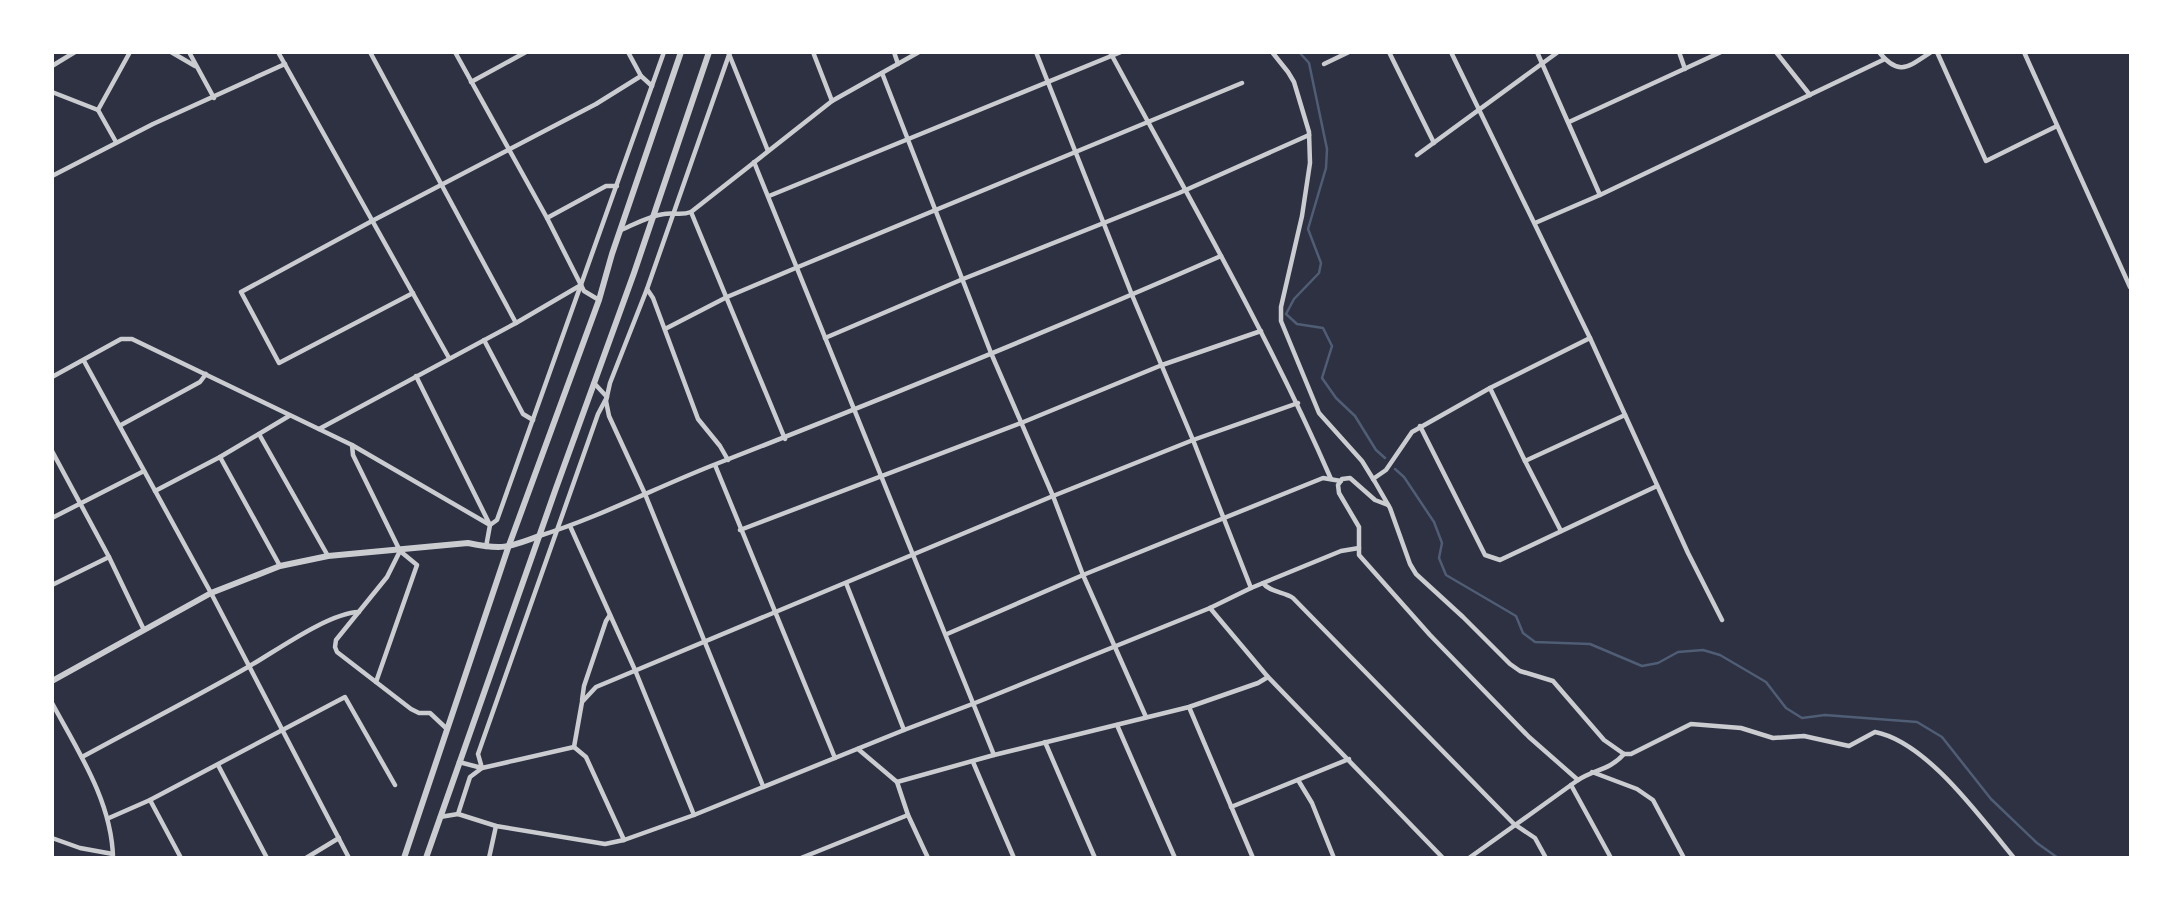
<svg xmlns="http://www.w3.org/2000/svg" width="2183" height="910" font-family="Overpass,sans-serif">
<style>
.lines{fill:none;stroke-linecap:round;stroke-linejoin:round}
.stream{stroke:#4f5d75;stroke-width:2.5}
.minor{stroke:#caccd0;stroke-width:4.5}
.tertiary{stroke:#caccd0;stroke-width:6}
</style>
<rect width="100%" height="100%" fill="#2d3142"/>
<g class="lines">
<g class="stream">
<path d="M1299 52 1309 63 1327 149 1326 168 1308 229 1321 263 1319 273 1294 299 1286 314 1297 324 1323 328 1332 346 1322 378 1336 398 1355 416 1376 450 1385 458"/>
<path d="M1395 469 1404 477 1434 522 1442 543 1439 558 1446 575 1516 616 1523 633 1535 642 1590 644 1642 666 1658 663 1678 652 1703 650 1720 655 1766 682 1786 708 1802 718 1825 715 1917 722 1942 737 1991 799 2037 843 2058 858"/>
</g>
<g class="minor">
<path d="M171 52 195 66"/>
<path d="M189 52 214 98"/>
<path d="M278 52 449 358"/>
<path d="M370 52 516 323"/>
<path d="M455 52 547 218 584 291 599 300"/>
<path d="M628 52 641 76"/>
<path d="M730 52 647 289 610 383 606 401 609 416 645 494 763 786"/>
<path d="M813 52 832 101"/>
<path d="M894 52 898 64"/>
<path d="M1036 52 1132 295 1193 440 1251 588"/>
<path d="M1110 52C1186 193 1267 332 1331 479"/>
<path d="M1272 52 1288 72 1294 82 1309 132 1310 163 1302 216 1281 307V321L1319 413 1362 461 1375 482 1390 508 1410 564 1416 574 1463 617 1510 664 1520 671 1553 681 1604 740 1624 754H1631L1691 724 1741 728 1773 738 1804 736 1849 746 1875 732C1927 742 1980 817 2014 858"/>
<path d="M1389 52 1434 143"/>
<path d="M1451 52 1590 338 1688 553 1722 620"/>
<path d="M1537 52 1600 195"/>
<path d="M1679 52 1685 69"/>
<path d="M1776 52 1810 95"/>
<path d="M1879 52C1899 77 1908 67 1931 52"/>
<path d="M1937 52 1986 161 2057 126"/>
<path d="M2024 52 2130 287"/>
<path d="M729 54 768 151"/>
<path d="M1324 64 1349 52"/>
<path d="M52 66 75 52"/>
<path d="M882 73 991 353 1053 496 1083 575 1146 717"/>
<path d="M471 82 526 52"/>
<path d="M52 92 98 110"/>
<path d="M1569 122 1721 52"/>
<path d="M116 142 98 110 130 52"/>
<path d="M1417 155 1558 52"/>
<path d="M754 162 994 755"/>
<path d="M52 176 153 124 285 64"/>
<path d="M769 196 1121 52"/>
<path d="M691 212 785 439"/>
<path d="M547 218 606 186H617"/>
<path d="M1535 223 1600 195 1885 59"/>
<path d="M621 230C635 224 649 216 664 214 674 212 680 216 691 212L832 101 919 52"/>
<path d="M647 289 653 298 698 419 720 446 728 460"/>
<path d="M413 293 279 363 241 292 372 221 596 104 641 76 652 86"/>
<path d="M665 329 727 297 798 267 1242 83"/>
<path d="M825 338 963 279 1179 193 1309 135"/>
<path d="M484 340 523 414 533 420"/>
<path d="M84 361 211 593 349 858"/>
<path d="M416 376 490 525 497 520 664 52"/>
<path d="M52 377 121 339H132L352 445 490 525 486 547"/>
<path d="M121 425 200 382 206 374"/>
<path d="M1420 426 1485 555 1500 560 1657 486"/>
<path d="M319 429 516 323 581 285"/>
<path d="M259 434 328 556"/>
<path d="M352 445 353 455 400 551 417 565 376 682"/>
<path d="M52 451 109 557 144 630"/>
<path d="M220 457 280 566"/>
<path d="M1525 461 1625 415"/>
<path d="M715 465 835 758"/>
<path d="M1373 479 1386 470 1412 432 1490 388"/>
<path d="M155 491 220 457 289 416"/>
<path d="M1388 505 1375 500 1350 478 1342 479 1338 485 1339 493 1359 527V555L1430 635 1529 737 1578 780"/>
<path d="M52 518 144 471"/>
<path d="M570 526 635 670 694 815"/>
<path d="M740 530 1021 423 1162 365 1261 331"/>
<path d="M1561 531 1525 461 1490 388 1590 338"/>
<path d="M539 536C600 517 657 487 716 464 885 398 1054 329 1221 256"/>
<path d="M400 551 387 577 336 640 335 647 337 652 411 709 419 713H430L447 729"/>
<path d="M846 583 904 730"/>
<path d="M1263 583C1269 592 1284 592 1293 598L1514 824 1535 838 1546 858"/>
<path d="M52 585 109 557"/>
<path d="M1210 608 1268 677 1443 858"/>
<path d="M947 634 1083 575 1323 478 1341 481"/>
<path d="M582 700 584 686 606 621 610 615"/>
<path d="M52 703C78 751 112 802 113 858"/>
<path d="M1189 707 1253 858"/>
<path d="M1117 725 1175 858"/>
<path d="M1045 742 1095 858"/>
<path d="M574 747 582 702 596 687 1053 496 1193 440 1298 403"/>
<path d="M574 747 586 757 624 840"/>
<path d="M858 749 897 782 908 815 928 858"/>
<path d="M82 757C137 727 194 698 248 667 276 651 328 613 359 612"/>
<path d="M459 762 482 768 478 754 598 414 607 397 594 383"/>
<path d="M973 762 1014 858"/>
<path d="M218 765 267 858"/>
<path d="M1592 772 1637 789 1653 800 1684 858"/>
<path d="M1298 780 1312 803 1334 858"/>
<path d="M897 782 994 755 1189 707 1258 683 1268 677"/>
<path d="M1571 785 1611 858"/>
<path d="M150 800 181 858"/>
<path d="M1231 807 1349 759"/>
<path d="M458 814 496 826 605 844 624 840 694 815 904 730 975 703 1210 608 1251 588 1341 551 1359 548"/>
<path d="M440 817 458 814 470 777 482 768 574 747"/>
<path d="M109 818 150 800 345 697 395 785"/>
<path d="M52 838 80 848 113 854"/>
<path d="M306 858 339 838"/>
<path d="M489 858 496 826"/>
<path d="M801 858 908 815"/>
<path d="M1469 858 1578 780C1595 769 1610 770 1624 754"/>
</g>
<g class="tertiary">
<path d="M52 681 211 593 280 566 328 556 468 543C501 550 508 548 539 536"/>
<path d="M404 858 508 548 599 300 612 254 681 52"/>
<path d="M426 858 555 491 634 273 709 52"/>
</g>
</g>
<rect width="2183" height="910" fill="none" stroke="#ffffff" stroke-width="108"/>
</svg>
